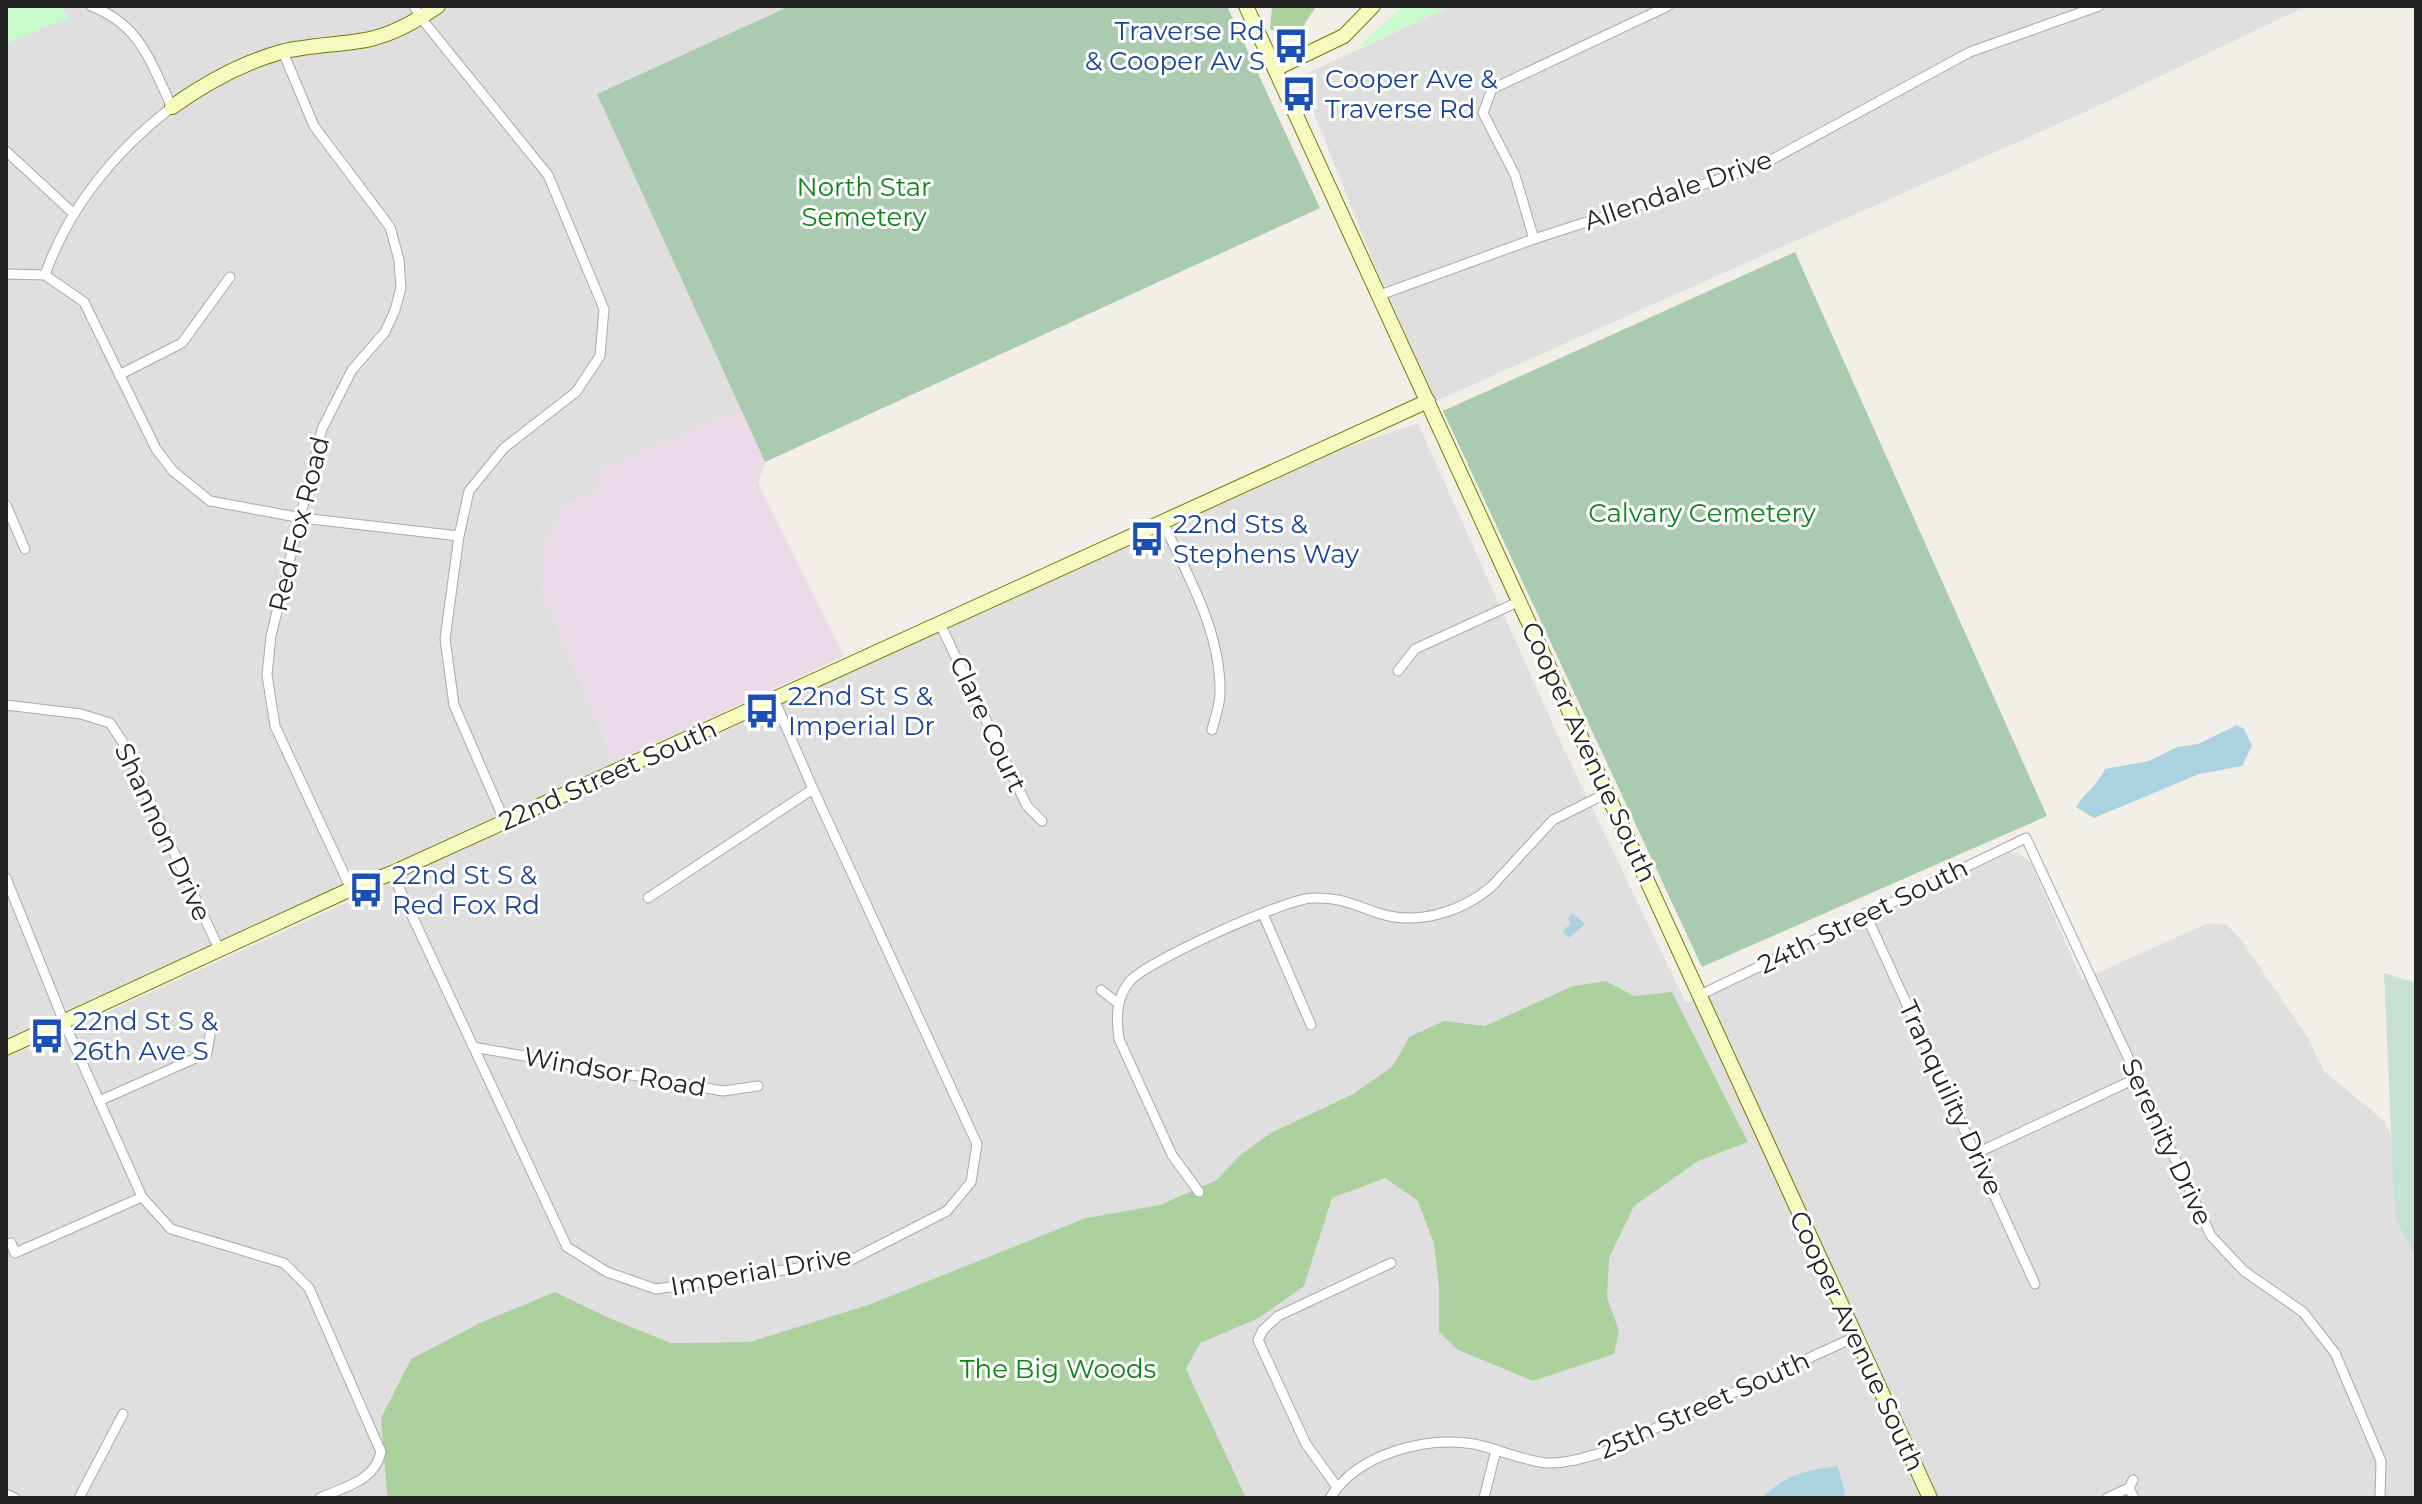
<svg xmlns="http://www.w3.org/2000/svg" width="2422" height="1504" font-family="Montserrat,sans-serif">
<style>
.residential{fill:#e0dfdf}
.industrial{fill:#ebdbe8}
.forest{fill:#add19e}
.wetland{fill:#c6e0d4}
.cemetery{fill:#aacbaf}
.park{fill:#c8facc}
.water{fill:#aad3df}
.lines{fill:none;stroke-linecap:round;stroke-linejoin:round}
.street-casing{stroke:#a9a9a9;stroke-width:11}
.secondary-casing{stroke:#707d05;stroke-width:16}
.street{stroke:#fff;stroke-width:9}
.secondary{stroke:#f7fabf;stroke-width:14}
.labels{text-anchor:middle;stroke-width:6;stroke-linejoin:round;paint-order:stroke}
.transit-label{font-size:26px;fill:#164399;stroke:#fff;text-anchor:start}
.park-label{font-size:26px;fill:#0c8416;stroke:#fff}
.street-label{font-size:26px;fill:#222;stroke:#fff}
</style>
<rect width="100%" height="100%" fill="#f2efe9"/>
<g class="residential">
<path d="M6 6H790L597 94 741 409 595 472 602 490 565 504 541 589 614 763 6 1038Z"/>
<path d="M1452 6H2307L2085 112 1436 401 1377 271 1303 86 1305 76 1312 71Z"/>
<path d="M1418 423 1563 747 1686 1003 2011 852 2019 853 2031 863 2082 980 2208 923 2227 925 2242 941 2308 1038 2324 1071 2384 1121 2394 1143 2416 1257V1498H6V1058L1339 450Z"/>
</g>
<path class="industrial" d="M741 409 765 462 758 483 844 656 614 763 541 589 544 547 565 504 601 490 594 472Z"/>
<g class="forest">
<path d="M1272 6H1317C1307 18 1304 30 1291 38L1270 29Z"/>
<path d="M1606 981 1634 996 1672 992 1748 1142 1698 1161 1634 1206 1609 1258 1607 1297 1619 1331 1614 1354 1533 1381 1458 1350 1439 1332V1287L1434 1244 1418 1201 1385 1178 1332 1198 1304 1286 1259 1318 1200 1343 1186 1369 1246 1498H389L387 1494 381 1418 411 1359 480 1323 555 1292 609 1318 671 1343 750 1342 871 1304 1086 1218 1160 1205 1217 1180 1239 1156 1271 1133 1353 1094 1393 1066 1409 1037 1444 1021 1485 1026 1573 986Z"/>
</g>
<path class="wetland" d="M2384 973 2416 983V1259L2395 1217Z"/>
<g class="cemetery">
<path d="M790 6H1227L1320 208 765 462 597 94Z"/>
<path d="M1795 252 2047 816 1702 967 1443 411Z"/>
</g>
<g class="park">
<path d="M6 6H59L70 17 6 44Z"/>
<path d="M1403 6H1452L1355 50Z"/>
</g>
<g class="water">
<path d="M2237 725 2244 729 2252 746 2242 766 2199 774 2094 818 2076 807C2085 792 2097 786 2105 769L2149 761 2177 747 2198 744Z"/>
<path d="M1572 913 1585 924 1569 938 1563 931 1571 923 1568 919Z"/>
<path d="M1838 1466 1845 1494 1842 1498H1762C1786 1474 1805 1471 1838 1466Z"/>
</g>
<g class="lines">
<g class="street-casing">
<g id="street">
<path d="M414 6 421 18 548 175 604 309 600 356 576 392 504 448 469 491 459 536 445 639 454 705 505 822"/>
<path d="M283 52 314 126 390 227 399 260 401 288 395 310 385 332 352 370 322 429 271 636 267 675 275 726 351 889"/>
<path d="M6 151 74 214"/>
<path d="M1534 239 1515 175 1483 113 1492 89 1668 6"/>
<path d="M6 274 45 275"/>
<path d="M45 275 84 302 156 449 173 471 210 501 302 518 459 536"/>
<path d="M45 275C68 208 116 150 172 107 150 62 141 25 91 6"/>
<path d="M1380 295 1534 239 1760 166 1970 52 2099 6"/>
<path d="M119 375 182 343 230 277"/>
<path d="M6 505 25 549"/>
<path d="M1163 522C1188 577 1221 631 1220 693 1220 705 1215 718 1212 730"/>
<path d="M940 624 1027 806 1042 821"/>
<path d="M1398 671 1415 649 1520 601"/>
<path d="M6 705 81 714 110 723 122 741 220 951"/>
<path d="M392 873 567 1247 607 1272 656 1289 851 1260 947 1211 971 1182 977 1144 813 789 774 699"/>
<path d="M6 878 64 1022 142 1197 171 1229 284 1263 309 1288 381 1452C374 1482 345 1486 320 1498"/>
<path d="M648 898 813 789"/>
<path d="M1865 913 2035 1284"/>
<path d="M1263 914 1311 1025"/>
<path d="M1101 990 1119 1004"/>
<path d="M1700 995 2026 838 2211 1236 2244 1271 2303 1312 2335 1353 2381 1461 2380 1498"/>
<path d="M473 1047 723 1091 758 1086"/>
<path d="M99 1101 207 1053 210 1035"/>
<path d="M1977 1153 2137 1078"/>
<path d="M1199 1192 1172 1155 1119 1039C1116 1018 1116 997 1130 981 1147 961 1287 898 1313 898 1340 897 1354 905 1378 913 1417 926 1462 912 1492 886L1553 820 1607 793"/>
<path d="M11 1243 15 1253 142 1197"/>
<path d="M2133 1480 2129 1488 2134 1498"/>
<path d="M1337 1487 1306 1444 1258 1340 1263 1330 1278 1316 1391 1263"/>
<path d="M6 1494 15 1498"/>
<path d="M79 1498 123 1414"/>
<path d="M1330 1498C1357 1454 1425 1436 1474 1444 1498 1449 1521 1460 1546 1463 1565 1464 1583 1458 1601 1453L1855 1337"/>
<path d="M1484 1498 1496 1450"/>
<path d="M2107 1498 2129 1488"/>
</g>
</g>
<g class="secondary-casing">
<g id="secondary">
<path d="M1246 6 1930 1498"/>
<path d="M1275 69 1344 36 1373 6"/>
<path d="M172 107C204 84 242 63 281 52 309 45 338 45 366 40 391 35 418 20 438 6"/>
<path d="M6 1048 351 889 392 873 1428 401"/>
</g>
</g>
<use href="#street" class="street"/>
<use href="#secondary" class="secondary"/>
</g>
<defs>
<g id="bus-bare" transform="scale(2.76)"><path d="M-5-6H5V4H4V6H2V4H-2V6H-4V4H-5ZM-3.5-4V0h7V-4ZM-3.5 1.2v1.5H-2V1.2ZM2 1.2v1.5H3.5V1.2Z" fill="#1a4fb4" stroke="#fff" stroke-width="2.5" paint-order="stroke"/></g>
</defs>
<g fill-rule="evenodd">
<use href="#bus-bare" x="1291" y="46"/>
<use href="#bus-bare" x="1299" y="94"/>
<use href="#bus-bare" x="1147" y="539"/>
<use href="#bus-bare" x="762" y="711"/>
<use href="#bus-bare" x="366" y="890"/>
<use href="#bus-bare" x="47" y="1036"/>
</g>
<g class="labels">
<g class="transit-label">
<text x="1265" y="40" text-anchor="end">Traverse Rd<tspan x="1265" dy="30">&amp; Cooper Av S</tspan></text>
<text x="1325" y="88">Cooper Ave &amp;<tspan x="1325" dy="30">Traverse Rd</tspan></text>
<text x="1173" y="533">22nd Sts &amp;<tspan x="1173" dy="30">Stephens Way</tspan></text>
<text x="788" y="705">22nd St S &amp;<tspan x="788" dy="30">Imperial Dr</tspan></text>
<text x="392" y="884">22nd St S &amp;<tspan x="392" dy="30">Red Fox Rd</tspan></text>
<text x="73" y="1030">22nd St S &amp;<tspan x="73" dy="30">26th Ave S</tspan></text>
</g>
<g class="park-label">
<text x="864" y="196">North Star<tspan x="864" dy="30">Semetery</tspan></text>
<text x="1702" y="522">Calvary Cemetery</text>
<text x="1058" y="1378">The Big Woods</text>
</g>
<g class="street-label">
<text transform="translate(1678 190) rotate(-19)" y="9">Allendale Drive</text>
<text transform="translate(299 524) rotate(-76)" y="9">Red Fox Road</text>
<text transform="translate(988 724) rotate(65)" y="9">Clare Court</text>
<text transform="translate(1589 752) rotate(65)" y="9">Cooper Avenue South</text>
<text transform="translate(608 775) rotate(-24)" y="9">22nd Street South</text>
<text transform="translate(163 832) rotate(65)" y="9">Shannon Drive</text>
<text transform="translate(1863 916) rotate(-26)" y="9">24th Street South</text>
<text transform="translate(615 1072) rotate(10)" y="9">Windsor Road</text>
<text transform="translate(1951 1098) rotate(65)" y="9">Tranquility Drive</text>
<text transform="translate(2167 1142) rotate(65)" y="9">Serenity Drive</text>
<text transform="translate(761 1271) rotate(-10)" y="9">Imperial Drive</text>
<text transform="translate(1857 1341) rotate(65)" y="9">Cooper Avenue South</text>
<text transform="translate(1704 1405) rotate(-24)" y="9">25th Street South</text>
</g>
</g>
<rect width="2422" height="1504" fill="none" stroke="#222222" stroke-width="16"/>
</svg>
